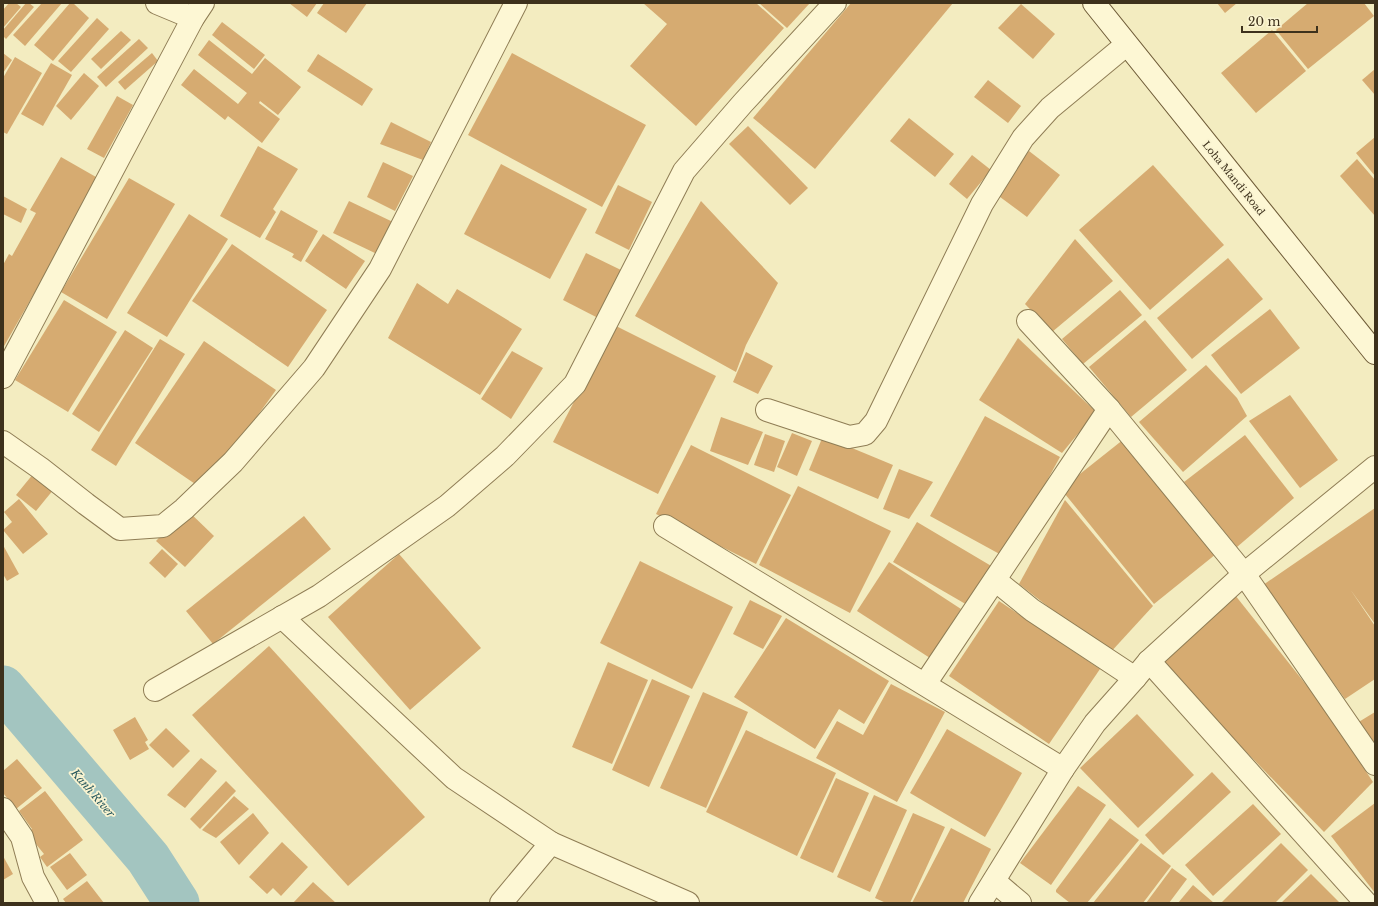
<svg xmlns="http://www.w3.org/2000/svg" width="1378" height="906" font-family="'Libre Baskerville',serif">
<style>
.lines{fill:none;stroke-linecap:round;stroke-linejoin:round}
.river{stroke:#a3c5c0;stroke-width:45}
.building{fill:#d6ab71}
.street-casing{stroke:#8f7d55;stroke-width:24}
.secondary-casing{stroke:#705d39;stroke-width:24}
.street{stroke:#fdf7d4;stroke-width:22}
.secondary{stroke:#fdf7d4;stroke-width:22}
.labels{text-anchor:middle;stroke-width:3.5;stroke-linejoin:round;paint-order:stroke}
.street-label{font-size:10px;fill:#3d311c;stroke:#faf4d1}
.water-label{font-size:11px;font-style:italic;fill:#29595e;stroke:#faf4d1}
</style>
<rect width="100%" height="100%" fill="#f3ecc0"/>
<g class="lines">
<path class="river" d="M3 688 148 858 177 903"/>
</g>
<g class="building">
<path d="M9 3H16L21 7 3 28V10Z"/>
<path d="M26 3H29L34 7 6 39 3 36V30Z"/>
<path d="M42 3H62L25 46 13 35Z"/>
<path d="M70 3H73L89 18 53 61 34 45Z"/>
<path d="M289 3H317L307 17Z"/>
<path d="M324 3H367L346 33 317 13Z"/>
<path d="M643 3H756L784 28 696 126 630 66 667 24Z"/>
<path d="M759 3H810L787 28Z"/>
<path d="M851 3H953L815 169 753 118Z"/>
<path d="M1217 3H1237L1225 13Z"/>
<path d="M1308 3H1364L1374 16 1308 69 1276 30Z"/>
<path d="M1021 4 1055 34 1033 59 998 28Z"/>
<path d="M97 18 109 29 71 72 58 61Z"/>
<path d="M222 22 265 55 254 69 212 35Z"/>
<path d="M1272 30 1306 71 1256 113 1221 73Z"/>
<path d="M121 31 131 40 101 69 91 59Z"/>
<path d="M139 39 148 48 106 87 97 77Z"/>
<path d="M209 40 252 74 265 58 301 87 278 115 260 101 259 103 280 119 262 143 228 116 225 120 181 85 194 69 238 104 247 93 198 55Z"/>
<path d="M3 53 12 60 3 73Z"/>
<path d="M152 53 158 61 125 90 118 82Z"/>
<path d="M512 53 646 125 602 207 468 135Z"/>
<path d="M318 54 373 89 362 106 307 71Z"/>
<path d="M15 57 42 73 7 134 3 132V78Z"/>
<path d="M51 63 72 75 43 126 21 114Z"/>
<path d="M1375 69V95L1362 80Z"/>
<path d="M84 73 99 86 71 120 56 106Z"/>
<path d="M988 80 1021 106 1008 123 974 97Z"/>
<path d="M117 96 133 105 104 158 87 149Z"/>
<path d="M909 118 954 154 935 177 890 141Z"/>
<path d="M391 122 431 142 423 160 380 144Z"/>
<path d="M748 126 808 188 790 205 729 144Z"/>
<path d="M1375 137V176L1356 153Z"/>
<path d="M258 146 298 169 273 209 276 212 260 238 220 216Z"/>
<path d="M1029 151 1060 175 1027 217 996 194Z"/>
<path d="M972 155 991 170 967 199 949 184Z"/>
<path d="M61 157 103 181 69 232 3 348V265L9 254 12 256 36 213 30 210Z"/>
<path d="M1357 159 1375 180V216L1340 176Z"/>
<path d="M383 162 413 176 395 211 367 197Z"/>
<path d="M501 164 587 209 550 279 464 234Z"/>
<path d="M1153 165 1224 245 1150 310 1079 230Z"/>
<path d="M129 178 175 204 107 319 61 292Z"/>
<path d="M618 185 652 202 629 250 595 233Z"/>
<path d="M3 196 27 209 21 223 3 214Z"/>
<path d="M349 201 393 222 377 254 333 233Z"/>
<path d="M701 201 778 283 746 345 736 372 635 316Z"/>
<path d="M281 210 318 231 301 262 292 257 294 254 265 239Z"/>
<path d="M189 214 228 239 167 337 127 313Z"/>
<path d="M323 234 365 261 346 289 305 261Z"/>
<path d="M1075 239 1113 281 1052 332 1025 304Z"/>
<path d="M232 244 327 310 288 367 192 301Z"/>
<path d="M586 253 621 270 598 318 563 300Z"/>
<path d="M1228 258 1263 299 1192 359 1157 318Z"/>
<path d="M417 283 448 304 457 289 522 329 480 395 388 338Z"/>
<path d="M1120 290 1142 315 1083 364 1062 339Z"/>
<path d="M64 300 117 332 68 412 15 380Z"/>
<path d="M1270 309 1300 348 1241 394 1211 355Z"/>
<path d="M1145 320 1187 370 1131 417 1089 367Z"/>
<path d="M614 325 716 376 658 494 553 442Z"/>
<path d="M125 330 153 348 99 432 72 414Z"/>
<path d="M1018 338 1096 412 1062 453 979 400Z"/>
<path d="M160 339 185 354 116 466 91 450Z"/>
<path d="M204 341 276 390 204 490 135 443Z"/>
<path d="M512 351 543 368 511 419 481 399Z"/>
<path d="M746 352 773 366 758 394 733 382Z"/>
<path d="M1206 365 1237 398 1247 416 1183 472 1139 422Z"/>
<path d="M1290 395 1338 460 1300 488 1249 421Z"/>
<path d="M985 416 1060 457 1005 557 930 516Z"/>
<path d="M721 417 763 432 748 465 710 451Z"/>
<path d="M792 433 812 441 797 476 777 467Z"/>
<path d="M765 434 785 441 774 472 754 465Z"/>
<path d="M1245 435 1294 498 1237 547 1184 482Z"/>
<path d="M823 436 893 465 878 499 809 470Z"/>
<path d="M1124 439 1216 554 1154 604 1061 489Z"/>
<path d="M691 445 791 495 756 564 656 514Z"/>
<path d="M38 468 58 484 36 511 16 495Z"/>
<path d="M899 469 933 482 909 519 883 509Z"/>
<path d="M798 486 891 531 850 613 759 565Z"/>
<path d="M19 499 48 534 23 554 3 530 12 522 4 512Z"/>
<path d="M1065 500 1153 606 1109 654 1019 584Z"/>
<path d="M1375 508V624L1350 589 1375 626V679L1345 699 1263 585Z"/>
<path d="M186 509 214 536 185 567 156 541Z"/>
<path d="M304 516 331 549 213 644 186 611Z"/>
<path d="M917 522 993 567 969 606 893 562Z"/>
<path d="M3 545 19 574 7 581 3 574Z"/>
<path d="M162 549 178 564 165 578 149 563Z"/>
<path d="M399 554 481 648 410 710 328 617Z"/>
<path d="M640 561 733 607 692 689 600 643Z"/>
<path d="M889 562 961 609 930 658 857 611Z"/>
<path d="M1235 595 1319 701 1373 782 1324 832 1161 664Z"/>
<path d="M750 600 782 616 763 649 733 634Z"/>
<path d="M999 601 1100 669 1049 744 949 676Z"/>
<path d="M786 618 889 681 864 724 839 709 815 749 734 697Z"/>
<path d="M269 646 425 817 348 886 192 715Z"/>
<path d="M608 662 648 680 612 764 572 747Z"/>
<path d="M652 679 690 696 649 787 612 770Z"/>
<path d="M891 684 945 712 897 802 816 758 837 721 863 735Z"/>
<path d="M703 692 748 712 706 808 660 788Z"/>
<path d="M1375 712V750L1357 723Z"/>
<path d="M1137 714 1194 775 1138 828 1080 768Z"/>
<path d="M135 717 148 740 145 742 149 749 130 760 113 730Z"/>
<path d="M166 728 190 751 173 768 149 745Z"/>
<path d="M947 729 1022 773 985 837 910 793Z"/>
<path d="M746 730 836 773 797 856 706 812Z"/>
<path d="M201 758 217 771 185 808 167 795Z"/>
<path d="M17 759 42 788 16 809 3 793V771Z"/>
<path d="M1212 772 1231 792 1163 855 1145 835Z"/>
<path d="M836 778 869 793 833 873 800 858Z"/>
<path d="M226 781 236 791 200 829 190 819Z"/>
<path d="M1078 786 1106 805 1051 885 1020 863Z"/>
<path d="M45 791 83 840 47 867 40 857 44 854 27 833 32 829 19 811Z"/>
<path d="M874 795 907 810 870 892 837 877Z"/>
<path d="M234 796 249 809 216 838 202 830Z"/>
<path d="M1375 803V893L1331 836Z"/>
<path d="M1253 804 1281 834 1213 896 1185 865Z"/>
<path d="M253 813 269 833 239 865 220 842Z"/>
<path d="M913 813 945 827 910 903H886L875 898Z"/>
<path d="M1110 818 1139 840 1087 903H1070L1056 892V890Z"/>
<path d="M951 828 991 849 963 903H912Z"/>
<path d="M282 842 308 867 281 896 273 888 267 894 249 877Z"/>
<path d="M1141 843 1171 866 1143 903H1093Z"/>
<path d="M1281 843 1308 870 1275 903H1221Z"/>
<path d="M70 853 87 875 67 890 50 867Z"/>
<path d="M3 856 13 874 3 880Z"/>
<path d="M1172 868 1187 879 1169 903H1146Z"/>
<path d="M1311 874 1339 902 1337 903H1281Z"/>
<path d="M87 881 104 903H66L63 899Z"/>
<path d="M313 882 336 903H293Z"/>
<path d="M1193 885 1214 903H1178Z"/>
</g>
<g class="lines">
<g class="street-casing">
<g id="street">
<path d="M157 3 193 18"/>
<path d="M1028 321 1109 409 1244 574 1375 764"/>
<path d="M3 377 193 18 203 3"/>
<path d="M767 410 849 437 865 434 876 421 982 204 1023 138 1050 108 1126 45"/>
<path d="M3 442 40 468 86 504 120 529 163 526 184 509 233 462 314 368 380 269 516 3"/>
<path d="M665 526 1063 769"/>
<path d="M995 580 1032 610 1135 678"/>
<path d="M282 617 454 778 551 843"/>
<path d="M1149 661 1366 903"/>
<path d="M925 684 1109 409"/>
<path d="M155 690 319 596 447 506 505 456 575 384 684 171 743 103 835 3"/>
<path d="M3 809 22 837 33 877 47 903"/>
<path d="M994 881 1020 903"/>
<path d="M501 903 551 843 688 903"/>
<path d="M980 903 1063 769 1095 723 1135 678 1149 661 1244 574 1375 467"/>
</g>
</g>
<g class="secondary-casing">
<path id="secondary" d="M1094 3 1375 353"/>
</g>
<use href="#street" class="street"/>
<use href="#secondary" class="secondary"/>
</g>
<g class="labels">
<g class="street-label">
<text transform="translate(1234 178) rotate(51)" y="4">Loha Mandi Road</text>
</g>
<g class="water-label">
<text transform="translate(93 793) rotate(49)" y="4">Kanh River</text>
</g>
</g>
<rect width="1378" height="906" fill="none" stroke="#3d311c" stroke-width="8"/>
<path d="M1242 26v6h75v-6" fill="none" stroke="#3d311c" stroke-width="2"/>
<text x="1248" y="26" font-size="12" fill="#3d311c" stroke="#faf4d1" stroke-width="3" paint-order="stroke">20 m</text>
</svg>
